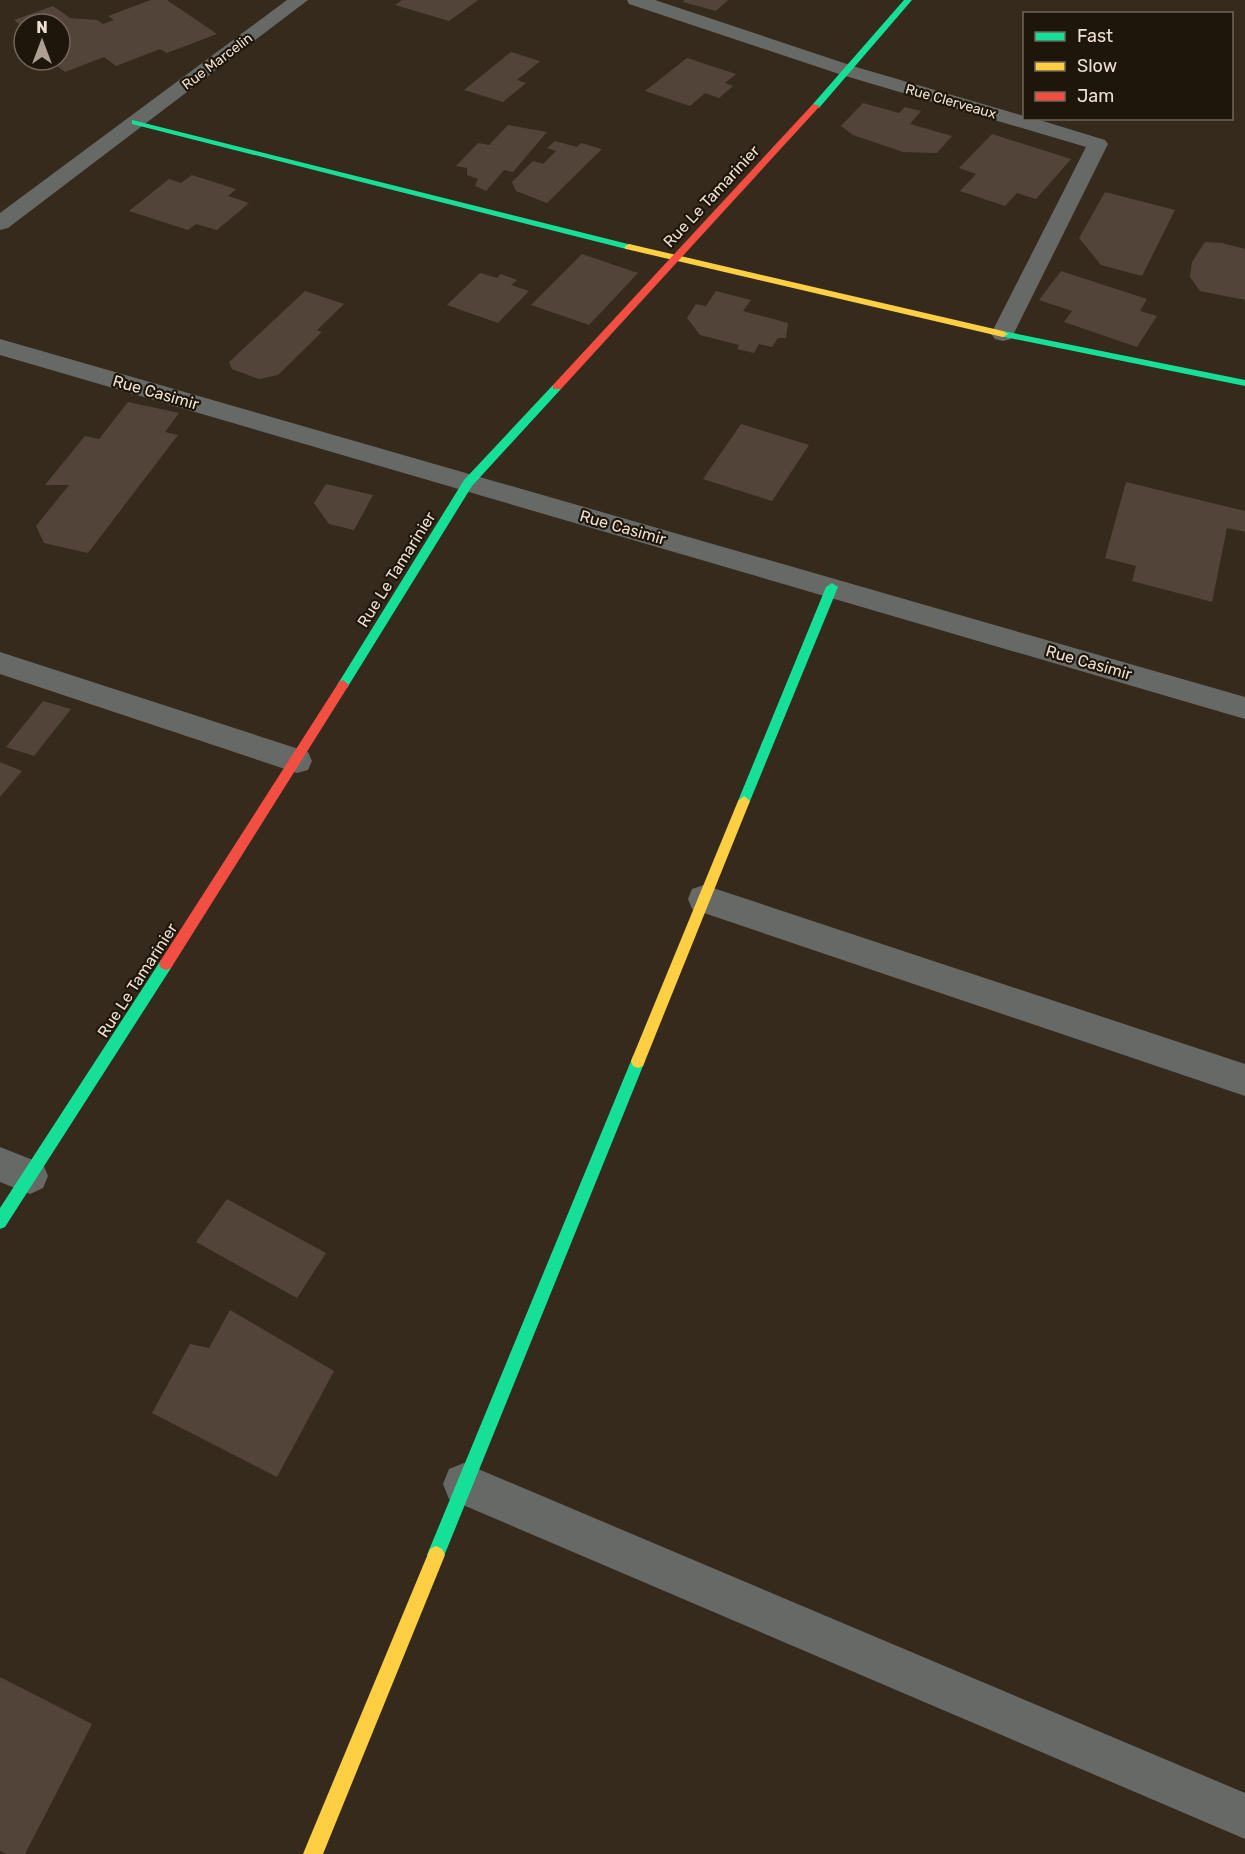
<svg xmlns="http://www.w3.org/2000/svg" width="1245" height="1854" font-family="Rubik,sans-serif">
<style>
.building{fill:#53443a}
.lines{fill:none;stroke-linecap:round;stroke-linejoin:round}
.street{fill:#666966;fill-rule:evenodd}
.fast{fill:#16e098;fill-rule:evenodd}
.slow{fill:#ffcf43;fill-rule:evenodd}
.jam{fill:#f24e42;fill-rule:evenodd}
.labels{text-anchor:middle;stroke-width:4.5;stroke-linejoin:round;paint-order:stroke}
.far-street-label{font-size:14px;fill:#eddfd1;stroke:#1f160b}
.street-label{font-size:16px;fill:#eddfd1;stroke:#1f160b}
</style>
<rect width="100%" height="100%" fill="#362a1c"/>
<g class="building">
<path d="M151 0H167L217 34 167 53 160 49 116 66 104 57 65 72 49 60H60V24H24V28L14 20 53 6 70 18 97 20 103 24 114 20 108 16Z"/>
<path d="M402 0H478L449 21 395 5Z"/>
<path d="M684 0H728L716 11 683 2Z"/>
<path d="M511 52 540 61 517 80 526 83 503 102 464 90Z"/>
<path d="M687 58 736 74 725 83 733 86 719 98 705 93 690 106 645 91Z"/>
<path d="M863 103 899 113 905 107 921 111 910 124 952 136 937 153 903 152 853 135 841 126Z"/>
<path d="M508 125 547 132 513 172 504 170 486 191 475 186 478 179 467 175V168L456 166 478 143 489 145Z"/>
<path d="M992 134 1071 159 1036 199 1017 193 1005 206 960 191 976 174 959 168Z"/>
<path d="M555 141 577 147 581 143 602 149 547 203 516 191 512 182 533 161 543 164 556 151 547 148Z"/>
<path d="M192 175 236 189 228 196 249 203 217 230 196 224 188 230 129 211 169 179 181 183Z"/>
<path d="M1105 192 1175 210 1142 276 1101 265 1079 238Z"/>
<path d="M1205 242 1222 243 1245 249V300L1200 291 1190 277 1192 262Z"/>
<path d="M582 254 638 273 589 325 531 305Z"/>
<path d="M1061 271 1147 299 1140 311 1157 316 1137 347 1064 322 1072 311 1039 300Z"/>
<path d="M480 273 497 278 501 274 517 280 511 285 529 291 498 323 447 305Z"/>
<path d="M305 291 344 304 317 330 322 332 278 375 259 379 232 369 229 362Z"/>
<path d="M716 291 751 300 743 311 788 323 786 338H778L772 347 759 344 754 353 737 349 739 345 700 335 687 318 696 304 706 306Z"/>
<path d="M128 402 179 413 165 432 178 435 88 553 44 543 36 526 69 485H45L85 436 99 439Z"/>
<path d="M741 424 809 445 772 501 703 479Z"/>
<path d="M1126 482 1245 511V532L1227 528 1212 602 1132 581 1136 566 1105 558Z"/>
<path d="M326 484 373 495 354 530 329 524 314 503Z"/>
<path d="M43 701 71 709 34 756 6 747Z"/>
<path d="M0 762 22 771 0 797Z"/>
<path d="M227 1199 326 1253 297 1298 196 1242Z"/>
<path d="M230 1310 334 1371 277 1477 152 1413 190 1344 209 1348Z"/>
<path d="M0 1677 92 1724 25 1854H7L0 1851Z"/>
</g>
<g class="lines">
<g class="street">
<path d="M287 0H308L8 228 0 230V213Z"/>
<path d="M627 0H655L856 67 1024 116V118H1033L1105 140 1108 144 1011 339 1003 341 995 339 991 334 1086 147 842 75 629 4Z"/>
<path d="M0 339 1245 697V719L0 355Z"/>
<path d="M0 652 308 752 312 761 308 770 297 773 0 674Z"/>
<path d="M704 885 1245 1064V1096L692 909 688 899 692 889Z"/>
<path d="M0 1147 43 1164 48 1176 43 1188 30 1194 0 1182Z"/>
<path d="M464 1463 1245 1793V1839L449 1499 443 1484 449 1469Z"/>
</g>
<g class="fast">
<path d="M904 0H912L819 108H813V104Z"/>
<path d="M132 120 632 245 634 247 626 249 132 124Z"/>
<path d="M1003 331 1245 380V386L1000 336V332Z"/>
<path d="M557 384 561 385V389L472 486 347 688H339L337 685 339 682 464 480 553 385Z"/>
<path d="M832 583 838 587 750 801 748 805H740L738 801 826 587Z"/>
<path d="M166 958 171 960 173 964 171 968 5 1227 0 1229V1208L161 960Z"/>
<path d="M638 1054 643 1056 645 1061 442 1561 436 1564 430 1561 427 1555 631 1061 633 1056Z"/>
</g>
<g class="slow">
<path d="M629 244 1003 331 1008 334 1003 337 626 249 624 247Z"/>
<path d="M744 796 750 801 645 1061 643 1066 638 1068 633 1066 631 1061 738 801Z"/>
<path d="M436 1546 442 1549 445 1555 323 1854H303L430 1549Z"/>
</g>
<g class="jam">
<path d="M813 104 820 106 561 389H553V385Z"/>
<path d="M343 680 349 685 347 688 171 968 166 970 161 968 159 964 161 960 339 682Z"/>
</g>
</g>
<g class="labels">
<g class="far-street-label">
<text transform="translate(217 61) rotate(-37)" y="5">Rue Marcelin</text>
<text transform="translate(951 101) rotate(16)" y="5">Rue Clerveaux</text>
</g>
<g class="street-label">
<text transform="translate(711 196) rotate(-47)" y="6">Rue Le Tamarinier</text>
<text transform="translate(156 392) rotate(16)" y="6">Rue Casimir</text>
<text transform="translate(623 527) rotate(16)" y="6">Rue Casimir</text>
<text transform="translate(396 569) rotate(-58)" y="6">Rue Le Tamarinier</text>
<text transform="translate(1089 662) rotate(16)" y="6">Rue Casimir</text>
<text transform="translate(137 980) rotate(-57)" y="6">Rue Le Tamarinier</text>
</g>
</g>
<rect x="1023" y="12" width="210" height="108" fill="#1f160b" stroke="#71665a" stroke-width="1.5"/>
<rect x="1035" y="32" width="30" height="9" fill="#16e098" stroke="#71665a" stroke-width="1.5"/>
<text x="1077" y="42" font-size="18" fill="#eddfd1">Fast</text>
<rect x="1035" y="62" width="30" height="9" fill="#ffcf43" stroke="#71665a" stroke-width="1.5"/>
<text x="1077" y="72" font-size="18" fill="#eddfd1">Slow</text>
<rect x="1035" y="92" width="30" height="9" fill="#f24e42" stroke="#71665a" stroke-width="1.5"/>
<text x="1077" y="102" font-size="18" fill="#eddfd1">Jam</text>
<g transform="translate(42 42)"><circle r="28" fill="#1f160b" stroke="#71665a" stroke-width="1.5"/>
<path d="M0-4.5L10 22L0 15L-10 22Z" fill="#ada092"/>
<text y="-9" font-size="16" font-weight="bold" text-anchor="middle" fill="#eddfd1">N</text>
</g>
</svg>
